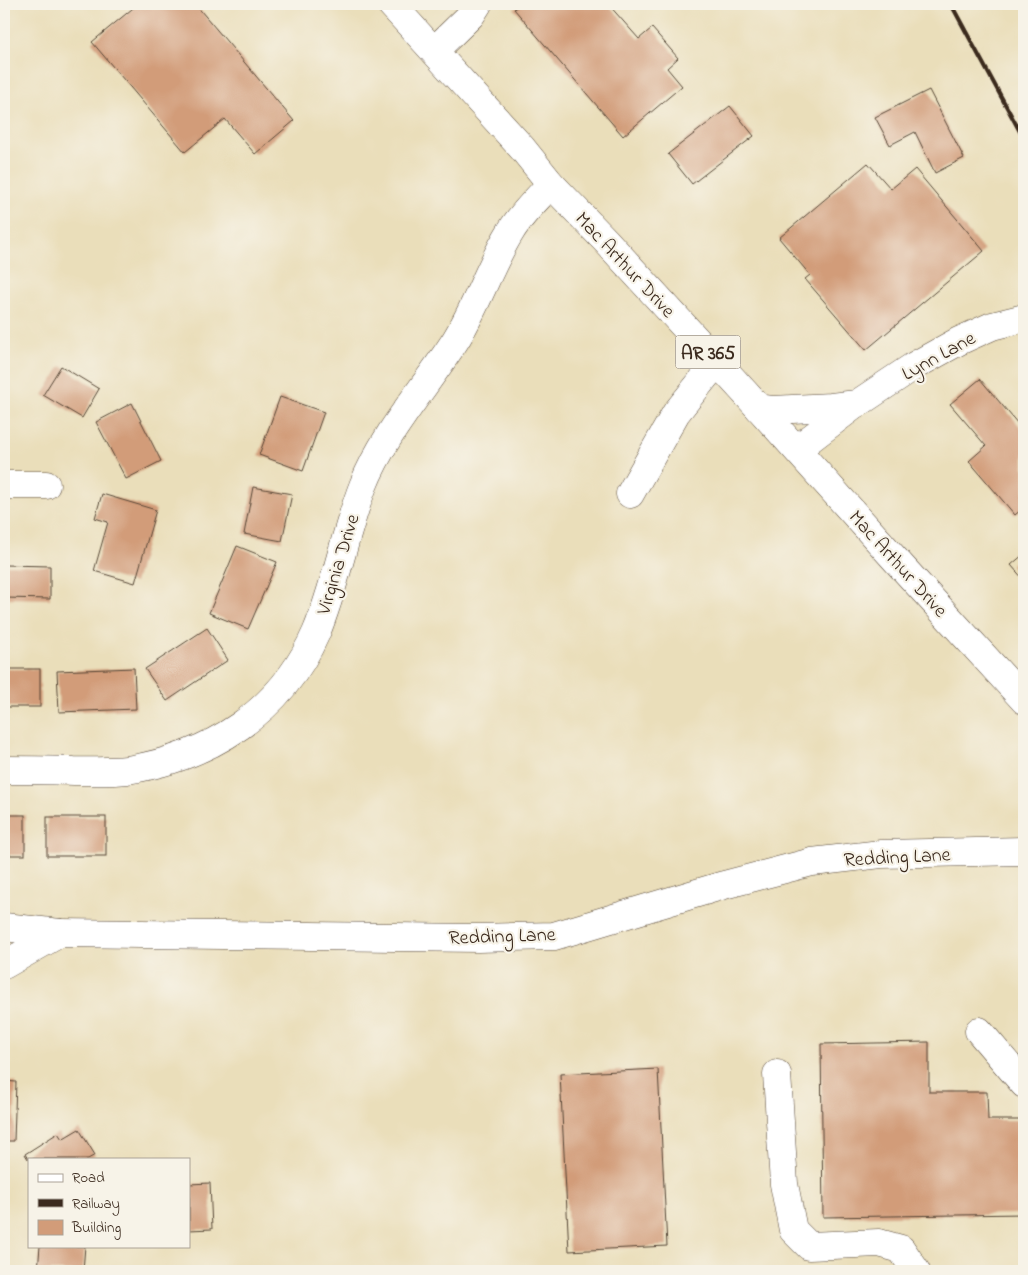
<svg xmlns="http://www.w3.org/2000/svg" width="1028" height="1275" font-family="'Indie Flower',sans-serif">
<style>
.building{fill:#d29c79}
.lines{fill:none;stroke-linecap:round;stroke-linejoin:round}
.minor-casing{stroke:#554535;stroke-width:29}
.major-casing{stroke:#554535;stroke-width:29}
.minor{stroke:#fff;stroke-width:28}
.major{stroke:#fff;stroke-width:28}
.rail{stroke:#3b2a1e;stroke-width:4}
.labels{text-anchor:middle;stroke-width:4.5;stroke-linejoin:round;paint-order:stroke}
.shield{fill:#f7f3e8;stroke:#73665b;stroke-width:1}
.shield-label{font-size:19px;font-weight:bold;fill:#3b2a1e}
.street-label{font-size:20px;fill:#3b2a1e;stroke:#f7f3e8}
</style>
<rect width="100%" height="100%" fill="#f7f3e8"/>
<filter id="ink" filterUnits="userSpaceOnUse"><feTurbulence type="fractalNoise" baseFrequency=".02" numOctaves="2"/><feDisplacementMap in="SourceGraphic" scale="10" xChannelSelector="R" yChannelSelector="G"/><feConvolveMatrix kernelMatrix="1 2 1 2 8 2 1 2 1" color-interpolation-filters="sRGB"/></filter>
<filter id="wash" filterUnits="userSpaceOnUse"><feTurbulence type="fractalNoise" baseFrequency=".0096" numOctaves="4" result="noise"/><feDisplacementMap in="SourceGraphic" scale="20" xChannelSelector="R" yChannelSelector="G"/><feGaussianBlur stdDeviation="1.12" result="paint"/><feColorMatrix in="noise" values="0 0 0 0 0 0 0 0 0 0 0 0 0 0 0 0 0 1.4 0 .05"/><feComposite in="paint" operator="in"/></filter>
<g filter="url(#wash)">
<rect width="100%" height="100%" fill="#eadeba"/>
<g id="blocks">
<g class="building">
<path d="M138 4H195L294 121 255 154 225 119 185 152 92 42Z"/>
<path d="M520 4H608L639 39 652 28 678 58 667 68 682 86 623 136 514 9Z"/>
<path d="M929 90 964 158 935 173 915 132 890 145 875 117Z"/>
<path d="M730 106 754 136 692 184 668 154Z"/>
<path d="M868 163 891 189 915 169 984 251 866 350 805 279 810 275 779 238Z"/>
<path d="M61 366 99 389 82 418 43 395Z"/>
<path d="M4 373H6L5 403H4Z"/>
<path d="M980 379 1024 431V507L1015 515 969 461 986 446 950 404Z"/>
<path d="M280 397 324 412 303 471 259 455Z"/>
<path d="M132 403 161 461 126 479 96 422Z"/>
<path d="M253 487 292 494 282 541 244 534Z"/>
<path d="M102 494 156 510 135 583 94 571 108 522 95 518Z"/>
<path d="M237 546 277 562 248 629 209 613Z"/>
<path d="M1024 554V580L1011 565Z"/>
<path d="M4 565 50 566V599L4 598Z"/>
<path d="M207 628 228 660 167 701 145 669Z"/>
<path d="M134 668 136 709 59 712 57 671Z"/>
<rect x="4" y="669" width="36" height="38"/>
<rect x="4" y="815" width="21" height="40"/>
<rect x="47" y="817" width="59" height="39"/>
<path d="M929 1042V1092H987L988 1120H1024V1214L823 1217 821 1044Z"/>
<path d="M658 1069 667 1246 569 1251 560 1074Z"/>
<path d="M4 1081 16 1082 14 1141H4Z"/>
<path d="M79 1129 95 1155 88 1159H28L25 1154 58 1133 62 1139Z"/>
<path d="M210 1183 212 1229 189 1230V1184Z"/>
<path d="M40 1246H85L83 1271H38Z"/>
</g>
</g>
</g>
<g filter="url(#ink)">
<use href="#blocks" fill-opacity="0" stroke="#554535" stroke-width="1"/>
<g class="lines">
<g class="minor-casing">
<g id="minor">
<path d="M434 51 471 15 478 4"/>
<path d="M759 408 773 410 831 407 857 404 914 366 959 341 992 326 1024 318"/>
<path d="M797 449 856 404"/>
<path d="M4 485H46"/>
<path d="M630 494 676 413 717 362"/>
<path d="M4 770C27 770 51 770 74 771 92 771 110 772 127 770 210 757 281 712 316 633 336 586 344 534 363 486 384 433 424 389 455 341 477 306 489 266 511 231 522 213 537 199 551 184"/>
<path d="M4 927 60 933"/>
<path d="M4 965 60 933 478 938 554 936 724 885 812 862 881 854 1024 851"/>
<path d="M979 1031 1024 1084"/>
<path d="M777 1074 784 1184 793 1230 809 1246 879 1243 901 1249 916 1271"/>
</g>
</g>
<g class="major-casing">
<path id="major" d="M391 4 522 148 551 184 606 241 759 408 903 568 1024 700"/>
</g>
<use href="#minor" class="minor"/>
<use href="#major" class="major"/>
<path class="rail" d="M951 4 1024 139"/>
</g>
</g>
<g class="labels">
<rect class="shield" x="675.5" y="335.5" width="65" height="33" rx="4"/>
<g class="shield-label">
<text x="708" y="359">AR 365</text>
</g>
<g class="street-label">
<text transform="translate(626 264) rotate(47)" y="7">Mac Arthur Drive</text>
<text transform="translate(938 355) rotate(-29)" y="7">Lynn Lane</text>
<text transform="translate(899 563) rotate(48)" y="7">Mac Arthur Drive</text>
<text transform="translate(337 564) rotate(-73)" y="7">Virginia Drive</text>
<text transform="translate(897 856) rotate(-3)" y="7">Redding Lane</text>
<text transform="translate(502 935) rotate(-2)" y="7">Redding Lane</text>
</g>
</g>
<rect width="1028" height="1275" fill="none" stroke="#f7f3e8" stroke-width="20"/>
<rect x="28" y="1158" width="162" height="90" fill="#f7f3e8" stroke="#aca397"/>
<rect x="38" y="1174" width="25" height="8" fill="#ffffff" stroke="#aca397"/>
<text x="72" y="1182" font-size="15" fill="#3b2a1e">Road</text>
<rect x="38" y="1199" width="25" height="8" fill="#3b2a1e" stroke="#aca397"/>
<text x="72" y="1208" font-size="15" fill="#3b2a1e">Railway</text>
<rect x="38" y="1220" width="25" height="15" fill="#d29c79" stroke="#aca397"/>
<text x="72" y="1232" font-size="15" fill="#3b2a1e">Building</text>
</svg>
